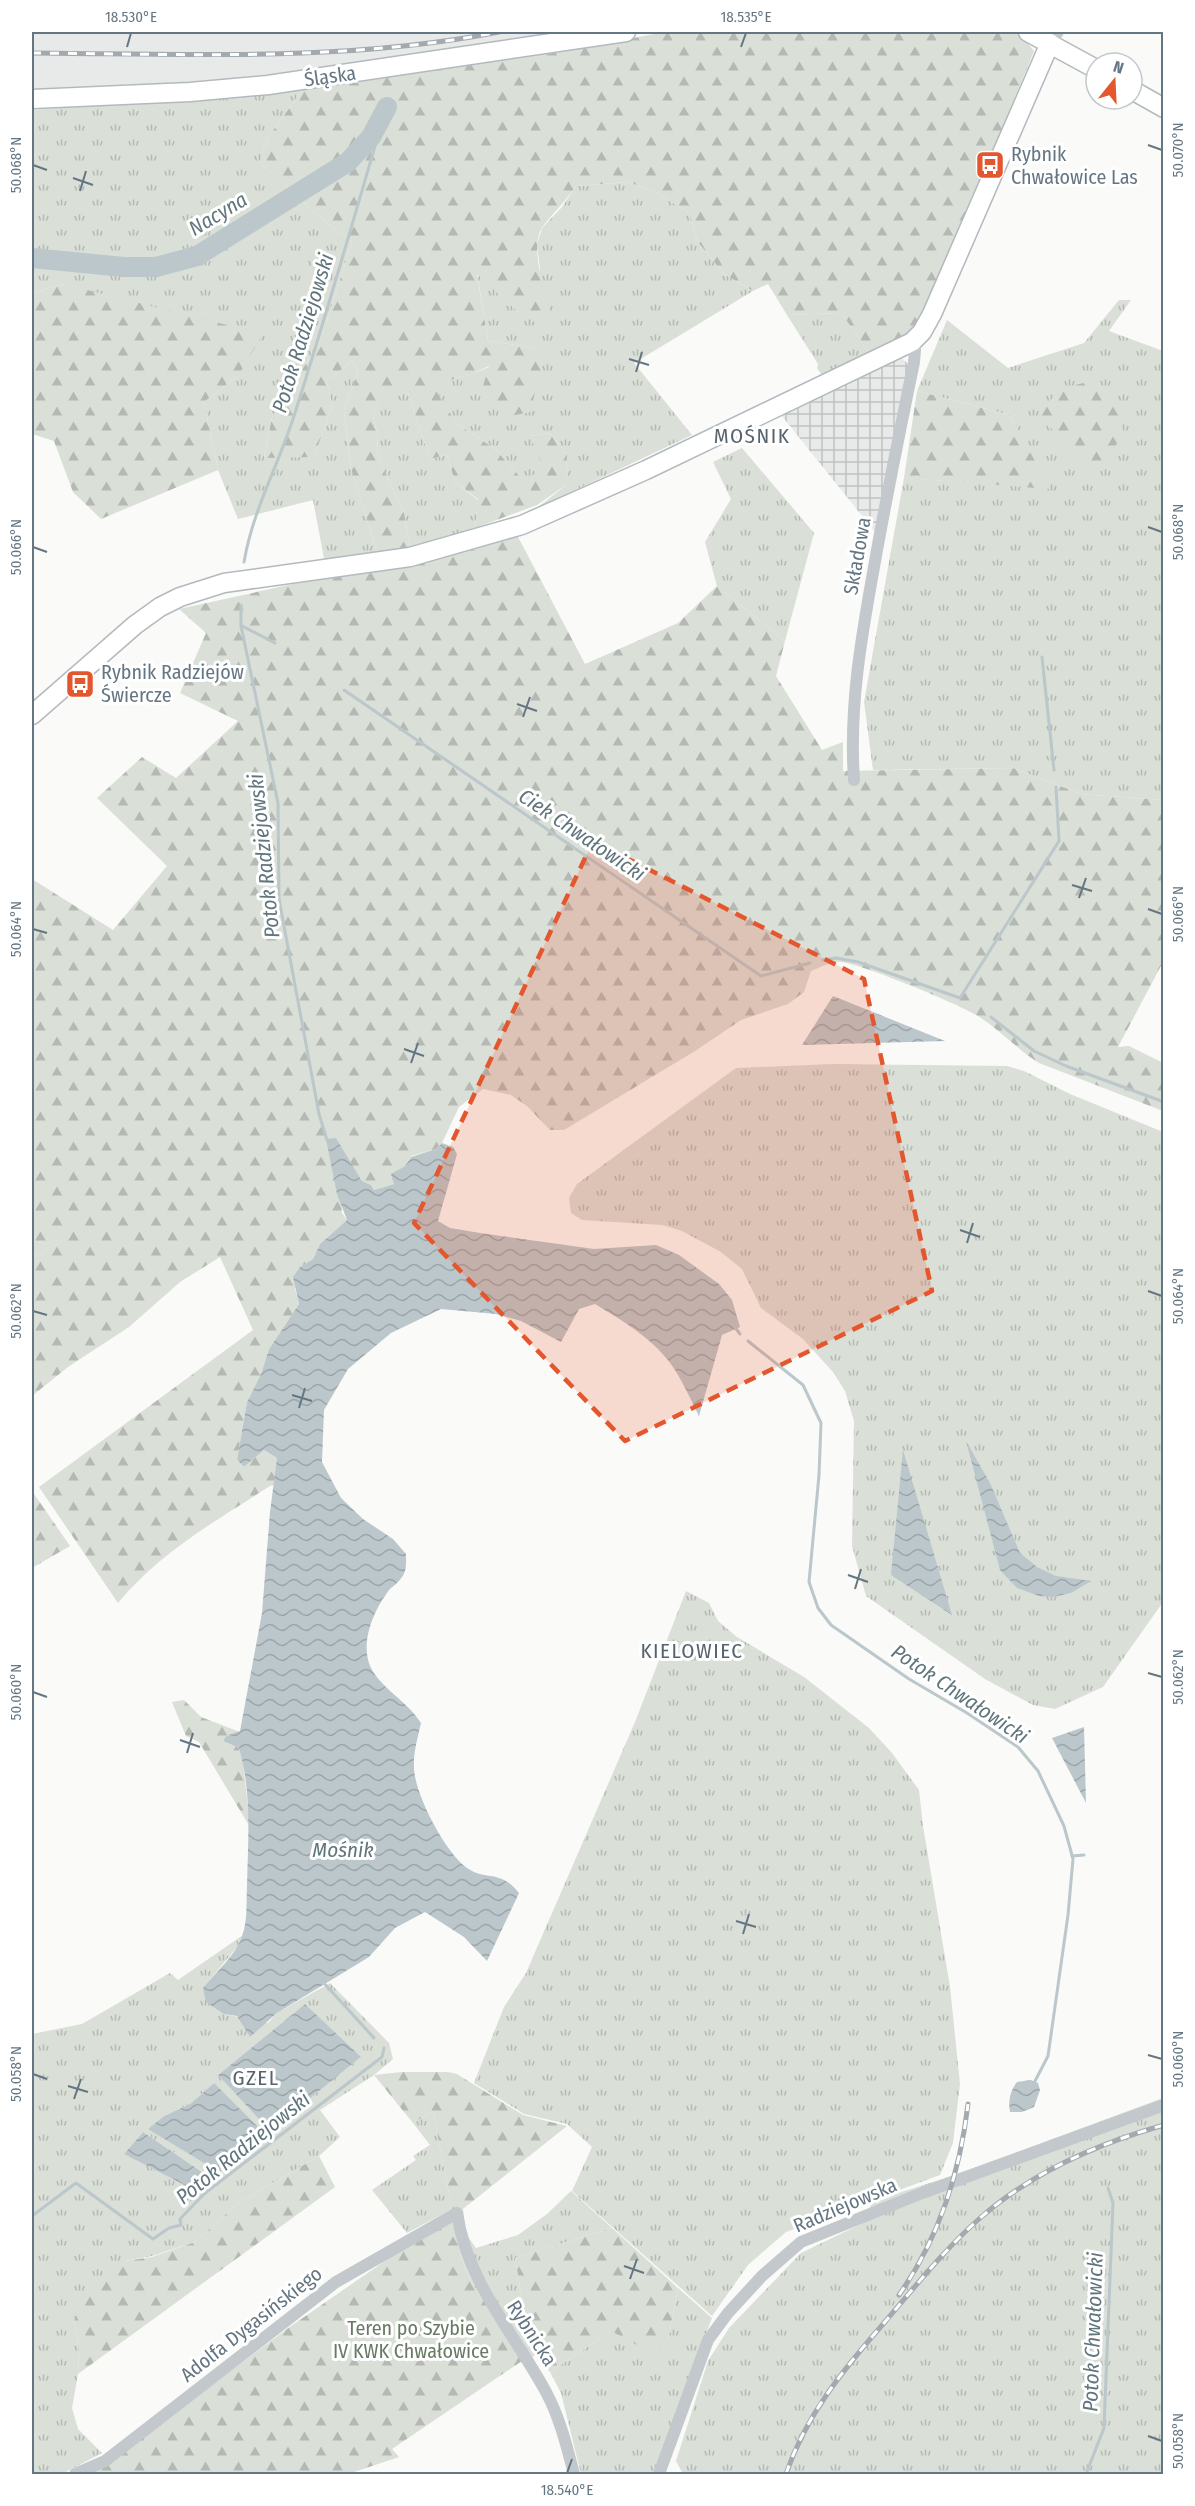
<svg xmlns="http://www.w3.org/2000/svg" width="1195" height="2506" font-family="'Fira Sans Condensed',sans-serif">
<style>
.built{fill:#e8e9e9}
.industrial{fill:url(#industrial-grid)}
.grass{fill:url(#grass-tufts);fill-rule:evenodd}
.forest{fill:url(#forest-firs)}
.water{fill:url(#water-waves)}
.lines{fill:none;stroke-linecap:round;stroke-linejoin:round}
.stream{stroke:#bbc7cb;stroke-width:3}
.river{stroke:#bbc7cb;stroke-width:20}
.secondary-casing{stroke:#b3babf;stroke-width:21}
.street{stroke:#c3c8cc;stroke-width:12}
.secondary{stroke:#fff;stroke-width:18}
.rail-casing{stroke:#a2aab0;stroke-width:5}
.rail{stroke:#fff;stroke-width:3;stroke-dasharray:9;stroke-linecap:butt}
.marked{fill:#e4572e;fill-opacity:0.2;stroke:#e4572e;stroke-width:4.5;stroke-dasharray:12 8;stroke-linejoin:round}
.ticks{fill:none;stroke:#657683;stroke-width:2}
.labels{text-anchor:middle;stroke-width:6;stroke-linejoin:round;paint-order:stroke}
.street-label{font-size:20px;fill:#657683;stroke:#fff}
.poi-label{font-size:20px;fill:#657683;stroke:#fff;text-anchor:start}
.park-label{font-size:20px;fill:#687a64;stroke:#fff}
.water-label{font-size:21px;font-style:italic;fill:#60757c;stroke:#fff}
.neighbourhood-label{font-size:21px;letter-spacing:1.5px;fill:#57646e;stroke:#fff}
.neatline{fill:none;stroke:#657683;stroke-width:2}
.ticks-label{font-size:15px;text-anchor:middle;fill:#657683}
</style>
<defs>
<pattern id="industrial-grid" width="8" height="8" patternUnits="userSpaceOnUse" patternTransform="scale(1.5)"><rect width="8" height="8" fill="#e8e9e9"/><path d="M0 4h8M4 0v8" fill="none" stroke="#c0c1c2"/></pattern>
<pattern id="grass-tufts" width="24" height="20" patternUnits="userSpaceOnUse" patternTransform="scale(1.5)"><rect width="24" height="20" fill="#dadfd7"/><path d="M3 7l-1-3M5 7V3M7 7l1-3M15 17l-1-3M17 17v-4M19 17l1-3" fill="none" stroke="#b4b9b4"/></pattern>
<pattern id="forest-firs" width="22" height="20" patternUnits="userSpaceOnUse" patternTransform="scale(1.5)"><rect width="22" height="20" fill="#dadfd7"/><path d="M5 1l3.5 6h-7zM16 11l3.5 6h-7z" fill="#b4b9b4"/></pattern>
<pattern id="water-waves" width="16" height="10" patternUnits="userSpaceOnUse" patternTransform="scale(1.5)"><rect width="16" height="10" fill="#bbc7cb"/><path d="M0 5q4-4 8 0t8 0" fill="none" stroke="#9ca6aa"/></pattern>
</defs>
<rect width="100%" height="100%" fill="#fafaf8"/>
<path class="built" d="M32 32H589L290 73 167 84 32 91Z"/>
<path class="industrial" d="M901 357 908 364 875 532 781 415Z"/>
<g class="grass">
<path d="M303 89 267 139 260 162 318 216 352 242 321 340 272 417 264 457H314L332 406 327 381 352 361 358 372 344 410 351 469 377 552 325 564 313 500 238 519 218 470 204 402 238 376 63 284 32 293V110Z"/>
<path d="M629 182 658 194 690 213 697 241 724 274 753 291 634 363 692 435 537 508 566 485 567 454 550 433 530 436 549 472 522 479 495 449 456 423 432 385 472 374 536 348 488 341 477 272 517 311 540 324V269L537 244 542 228 562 207 576 186Z"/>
<path d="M1119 300H1131L1109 331 1163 351V800L1081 794 1013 768 873 770 864 702 904 478 1049 488 1010 415 917 391 947 320 1008 368 1084 343Z"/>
<path d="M841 313 871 355 826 382 817 368 818 364 787 315Z"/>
<path d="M385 384 408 393 430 459 447 455 455 482 478 500 475 528 410 547 404 513 378 457 377 433 373 416Z"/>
<path d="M742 448 814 533 785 641 717 586 705 542 731 499 713 462Z"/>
<path d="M833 1064 1007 1066 1024 1071 1070 1094 1163 1132V1602L1103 1687 1055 1709 1033 1705 985 1679 866 1596 852 1546 854 1421 845 1391 833 1372 803 1339 761 1308 742 1269 721 1252 682 1231 663 1225 582 1220 571 1213 569 1198 577 1184 736 1068Z"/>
<path d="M78 1232 45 1250 44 1253 32 1255V1241L48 1244Z"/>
<path d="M686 1591 709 1603 718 1621 737 1637 804 1677 869 1728 892 1753 919 1790 923 1826 950 1987 960 2084 953 2143 940 2175 786 2232 748 2265 712 2316 572 2191 592 2147 567 2124 524 2114 474 2083 504 2007 526 1973 635 1722Z"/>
<path d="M243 1935 237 1947 203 1988 224 2014 268 2023 277 2013 330 1983 389 2043 393 2059 374 2075 320 2110 340 2137 319 2156 237 2204 195 2242 152 2256 124 2261 74 2321 79 2347 78 2374 72 2408 78 2429 102 2453 62 2474H32V2034L82 2024 170 1973 178 1980ZM305 2004 360 2058 270 2131 218 2075ZM214 2083 217 2171 149 2129 164 2116 190 2104ZM143 2132 210 2177 190 2188 124 2154Z"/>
<path d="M1163 2098V2474H683L676 2461 708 2361 729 2328 801 2253 861 2224 873 2201 958 2174Z"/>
<path d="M433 2111 452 2209 407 2233 372 2190 416 2160 413 2156 430 2145 413 2123Z"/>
<path d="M571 2191 612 2228 515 2258 529 2338 537 2355 522 2361 471 2281 461 2257 453 2222 463 2209 466 2234 476 2248 518 2235 547 2214Z"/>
<path d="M678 2288 712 2318 653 2474H581L561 2393 550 2372 611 2331 668 2340Z"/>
</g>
<g class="forest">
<path d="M664 32H1014L1021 35 1034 51 946 266 913 332 871 355 841 313 787 315 768 284 753 291 724 274 697 241 690 213 658 194 629 182 576 186C566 201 554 212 543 226 529 246 544 287 550 309L539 325 517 311 477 274 488 341 536 348 543 361 530 412 505 417 480 396 489 366 472 374 433 385 456 423 495 449 522 479 544 470 530 436 550 433 567 454 566 485 537 505 475 528 478 499 455 482 447 455 430 459 408 393 385 385 373 416 377 433 378 457 404 513 410 547 377 552 351 469 344 410 358 372 352 361 327 381 332 406 314 457 264 458 272 417 321 340 352 242 318 216 260 162 267 139 303 89 566 51Z"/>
<path d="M63 284 263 334 238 376 204 402 218 470 101 519 73 492 54 441 32 434V293Z"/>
<path d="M1091 382 1113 389 1118 404 1124 436 1088 477 1039 412C1058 392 1063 386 1091 382Z"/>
<path d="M917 391 1010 415 1050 489 904 478Z"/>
<path d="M517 535 585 664 678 623 717 586 785 641 776 676 822 750 843 742V771L1013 768 1081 794 1163 800V962L1118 1047 1129 1046 1163 1063V1111L1039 1063C1018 1050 1002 1032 981 1018 966 1007 851 959 837 962 828 963 819 968 811 971L804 992 788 1004 741 1020 695 1051 564 1130H550L527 1106 511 1095 483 1089 459 1107 442 1143 436 1149 411 1156 405 1166 400 1169 394 1184 374 1190 371 1185 362 1181 336 1139 342 1213 347 1220 320 1244 313 1259 300 1267 295 1289 299 1304 269 1349 261 1374 247 1402 237 1460 244 1467 264 1450 277 1458 275 1485 270 1486C217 1520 159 1553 118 1603L39 1487 253 1330 220 1257 180 1282 129 1327 68 1367 32 1396V1255L44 1253 45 1250 72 1235 48 1244 32 1241V879L113 930 167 866 97 798 142 757 176 778 238 721 180 693 206 633 179 609Z"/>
<path d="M32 1491 70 1546 32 1568Z"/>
<path d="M184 1700 201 1717 240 1732 226 1736 223 1741 239 1748 243 1761 250 1827 199 1742 186 1736 172 1702Z"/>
<path d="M402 2072H448L457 2074 523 2115 567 2126 463 2209H452L433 2111 413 2123 374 2075Z"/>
<path d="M319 2156 335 2187 78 2374 79 2347 74 2321 82 2296 124 2261 152 2257 195 2242 237 2204Z"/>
<path d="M453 2222 461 2257 471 2281 522 2361 392 2449 399 2457 354 2472 355 2474H92L291 2326 414 2241Z"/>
<path d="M612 2228 678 2288 668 2340 655 2355 611 2331 550 2372 537 2355 529 2338 515 2258Z"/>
</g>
<g class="water">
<path d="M833 996 945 1041 802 1045Z"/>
<path d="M336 1138 362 1181 371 1185 374 1190 394 1184 391 1174 405 1166 411 1157 436 1149 442 1143 453 1147 457 1154 438 1221 450 1228 480 1233 594 1249 656 1245 679 1255 719 1284 732 1300 740 1327 722 1335 699 1416C691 1400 683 1382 673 1367 654 1339 623 1321 595 1304L579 1309 561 1342 521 1321 496 1314 441 1309 391 1333 348 1369 324 1410 322 1462 341 1498 363 1519 393 1539 406 1554C406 1561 407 1570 402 1577 399 1582 393 1586 389 1590 374 1610 359 1643 371 1668 381 1688 408 1702 421 1723 418 1737 413 1753 414 1768 415 1795 445 1852 467 1868 485 1881 501 1869 519 1893L487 1961 464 1937 425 1912 395 1928 369 1957 277 2013 250 2037 237 2016 224 2014 206 2002 203 1988C216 1972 236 1955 242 1936 248 1921 246 1902 247 1886 248 1840 252 1792 239 1748L223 1741 226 1736 240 1731 262 1613 270 1512 277 1458 264 1450 244 1467 237 1460 247 1402 261 1374 269 1349 299 1304 293 1277 300 1267 313 1259 320 1244 347 1220 337 1194 326 1139Z"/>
<path d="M966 1441 990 1483 1020 1553 1037 1567 1056 1576 1091 1581 1071 1593 1053 1597 1039 1596 1017 1588 1000 1570Z"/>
<path d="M903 1450 952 1615 891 1575Z"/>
<path d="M1084 1727 1086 1803 1052 1738Z"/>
<path d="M305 2004 361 2057 270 2131 218 2075Z"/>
<path d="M1031 2080 1038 2083 1040 2090 1034 2107 1022 2112H1010C1008 2101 1010 2091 1017 2082Z"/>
<path d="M214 2083 266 2135 217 2171 148 2129 164 2116 190 2104Z"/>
<path d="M143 2132 211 2178 190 2188 124 2154Z"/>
</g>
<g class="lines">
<g class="stream">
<path d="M244 562C253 510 277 468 293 419 326 317 355 214 385 112"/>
<path d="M241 605V626L278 803 279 899 319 1114 327 1140"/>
<path d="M242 626 275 643"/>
<path d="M1042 657 1054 770"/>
<path d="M344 690 761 976 810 963"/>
<path d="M823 960 836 958 858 962 960 998 1059 841 1056 787"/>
<path d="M991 1017 1034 1051 1066 1066 1164 1102"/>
<path d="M734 1326 740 1334"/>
<path d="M748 1341 803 1385 821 1423 819 1475 809 1582 818 1608 831 1625 909 1679 967 1713 1018 1747 1038 1771 1064 1826 1073 1859 1068 1915 1048 2056 1033 2085"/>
<path d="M1072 1856 1084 1855"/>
<path d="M323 1982 374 2038"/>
<path d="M32 2216 76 2183 153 2239 169 2228 181 2225 180 2219 204 2194 382 2057 384 2048"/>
<path d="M1086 2474 1104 2428 1113 2203 1108 2188"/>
</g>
<path class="river" d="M32 258 124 267H156L197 256 348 162 371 137 387 107"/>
<g class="secondary-casing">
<g id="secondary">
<path d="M1028 32 1096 69"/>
<path d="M1132 90 1164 108"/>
<path d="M32 99 190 92 268 85 626 32"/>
<path d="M32 715 135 625 160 607 180 597 224 583 410 557 522 525 646 470 912 342 922 332 932 314 1050 43"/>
</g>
</g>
<g class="street">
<path d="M1050 43 1058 32"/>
<path d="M854 780C849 707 861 639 874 567 886 499 900 430 914 362L915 350 912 342"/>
<path d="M75 2474 105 2461 336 2282 457 2213C467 2282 514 2333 546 2392 560 2418 567 2447 574 2474"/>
<path d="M659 2474 708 2340 728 2313 762 2276 801 2242 922 2193 1164 2105"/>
</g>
<use href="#secondary" class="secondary"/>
<g class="rail-casing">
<g id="rail">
<path d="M32 53C188 54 345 62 499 32"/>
<path d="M899 2295C939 2238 960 2172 968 2104"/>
<path d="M786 2474C806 2415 843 2370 884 2323 914 2288 944 2250 979 2219 1031 2173 1096 2144 1164 2125"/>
</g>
</g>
<use href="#rail" class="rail"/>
</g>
<path class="marked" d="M593 841 864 979 932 1291 625 1441 414 1223Z"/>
<path class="ticks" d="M127 47 131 33M741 47 746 33M1148 145 1162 150M33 165 47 170M73 178 93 185M80 191 86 171M629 359 649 365M636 372 642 352M1148 527 1162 532M33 547 47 552M517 704 537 711M523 717 530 697M1072 885 1092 891M1079 898 1086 878M1148 909 1162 914M33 929 47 933M404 1049 424 1056M411 1063 418 1043M960 1230 980 1237M967 1243 973 1223M1148 1291 1162 1296M33 1311 47 1315M292 1395 312 1401M299 1408 305 1388M848 1575 868 1582M855 1589 861 1569M1148 1673 1162 1677M33 1692 47 1697M180 1740 200 1747M187 1753 193 1733M736 1921 756 1927M743 1934 749 1914M1148 2055 1162 2059M33 2074 47 2079M68 2086 88 2092M74 2099 81 2079M624 2266 644 2273M630 2279 637 2259M1148 2436 1162 2441M567 2473 572 2459"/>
<defs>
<g id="bus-square" transform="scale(1.5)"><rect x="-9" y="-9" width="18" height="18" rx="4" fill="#e4572e" stroke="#fff"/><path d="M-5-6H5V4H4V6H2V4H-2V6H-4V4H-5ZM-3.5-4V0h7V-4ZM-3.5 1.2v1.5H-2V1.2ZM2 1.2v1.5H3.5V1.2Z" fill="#fff"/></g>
</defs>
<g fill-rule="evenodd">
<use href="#bus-square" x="990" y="165"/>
<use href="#bus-square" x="80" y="684"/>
</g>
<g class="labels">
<g class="street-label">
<text transform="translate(330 76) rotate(-8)" y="7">Śląska</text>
<text transform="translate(857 556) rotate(-80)" y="7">Składowa</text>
<text transform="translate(845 2205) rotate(-23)" y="7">Radziejowska</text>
<text transform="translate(251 2324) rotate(-38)" y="7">Adolfa Dygasińskiego</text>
<text transform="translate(532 2333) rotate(57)" y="7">Rybnicka</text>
</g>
<g class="poi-label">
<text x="1011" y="161">Rybnik<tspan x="1011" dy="23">Chwałowice Las</tspan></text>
<text x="101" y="679">Rybnik Radziejów<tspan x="101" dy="23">Świercze</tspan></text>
</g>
<g class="park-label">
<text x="411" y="2335">Teren po Szybie<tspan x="411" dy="23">IV KWK Chwałowice</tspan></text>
</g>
<g class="water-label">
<text transform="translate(218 214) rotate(-31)" y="7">Nacyna</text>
<text transform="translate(303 333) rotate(-73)" y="7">Potok Radziejowski</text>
<text transform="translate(582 835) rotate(34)" y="7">Ciek Chwałowicki</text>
<text transform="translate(264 856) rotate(-96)" y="7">Potok Radziejowski</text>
<text transform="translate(960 1694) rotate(34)" y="7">Potok Chwałowicki</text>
<text x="343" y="1857">Mośnik</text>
<text transform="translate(243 2148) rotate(-39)" y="7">Potok Radziejowski</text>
<text transform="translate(1093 2332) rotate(-88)" y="7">Potok Chwałowicki</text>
</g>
<g class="neighbourhood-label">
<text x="752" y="443">MOŚNIK</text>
<text x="692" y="1658">KIELOWIEC</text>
<text x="256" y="2085">GZEL</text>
</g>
</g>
<rect width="1195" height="2506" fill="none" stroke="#ffffff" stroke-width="66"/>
<g transform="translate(1114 81) rotate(18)"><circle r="28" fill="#ffffff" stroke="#c1c8cd" stroke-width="1.5"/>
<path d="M0-4.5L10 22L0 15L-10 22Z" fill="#e4572e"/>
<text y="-9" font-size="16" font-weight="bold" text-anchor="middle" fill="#657683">N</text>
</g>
<rect x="33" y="33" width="1129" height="2440" class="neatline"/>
<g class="ticks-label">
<text x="131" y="22">18.530°E</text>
<text x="746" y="22">18.535°E</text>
<text transform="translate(1178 150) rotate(-90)" y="5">50.070°N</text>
<text transform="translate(16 165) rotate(-90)" y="5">50.068°N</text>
<text transform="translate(1178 532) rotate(-90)" y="5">50.068°N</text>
<text transform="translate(16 547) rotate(-90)" y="5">50.066°N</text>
<text transform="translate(1178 914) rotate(-90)" y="5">50.066°N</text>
<text transform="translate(16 929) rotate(-90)" y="5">50.064°N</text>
<text transform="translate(1178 1296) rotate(-90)" y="5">50.064°N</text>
<text transform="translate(16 1311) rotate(-90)" y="5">50.062°N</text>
<text transform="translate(1178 1677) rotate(-90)" y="5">50.062°N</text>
<text transform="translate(16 1692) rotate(-90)" y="5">50.060°N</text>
<text transform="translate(1178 2059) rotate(-90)" y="5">50.060°N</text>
<text transform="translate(16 2074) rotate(-90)" y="5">50.058°N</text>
<text transform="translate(1178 2441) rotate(-90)" y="5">50.058°N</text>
<text x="567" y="2495">18.540°E</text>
</g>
</svg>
